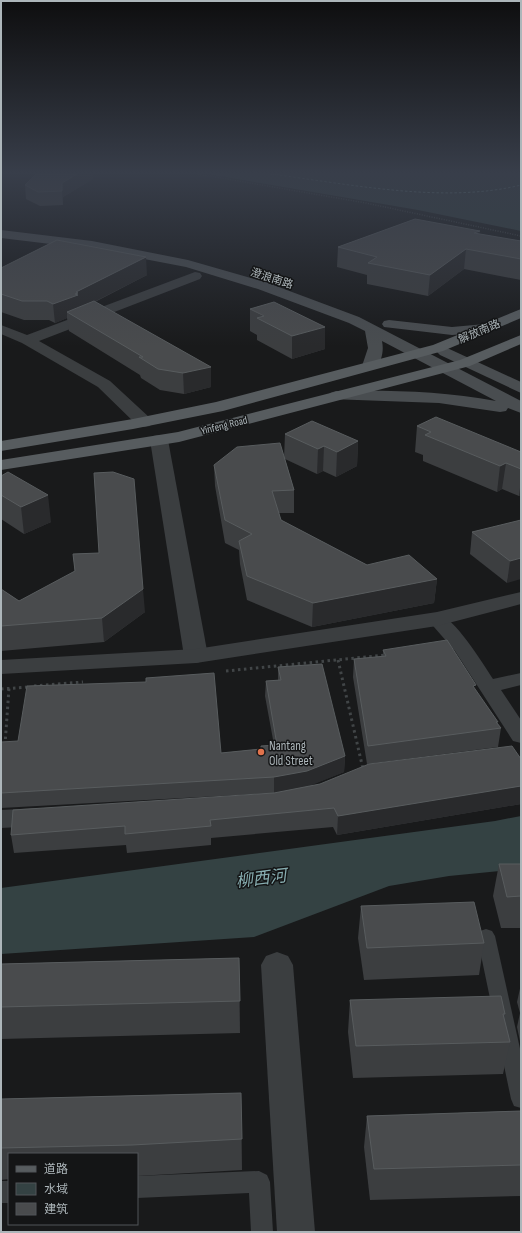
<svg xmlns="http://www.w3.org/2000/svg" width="522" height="1233" font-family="'Sofia Sans Condensed','Noto Sans SC',sans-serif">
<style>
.water{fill:#344243}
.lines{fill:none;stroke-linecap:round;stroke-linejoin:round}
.ferry{stroke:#88aeb1;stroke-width:1;stroke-dasharray:2.5 2;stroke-linecap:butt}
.path-far1{stroke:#414547;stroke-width:1.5;stroke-dasharray:1 1.5;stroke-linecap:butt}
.path{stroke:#414547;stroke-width:3;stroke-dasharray:2.5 3.5;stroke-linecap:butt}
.service{fill:#3b3e40;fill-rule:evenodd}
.pedestrian{fill:#3b3e40;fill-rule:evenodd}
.minor{fill:#3b3e40;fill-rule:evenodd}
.tertiary{fill:#3b3e40;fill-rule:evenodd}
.secondary{fill:#494d50;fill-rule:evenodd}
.primary{fill:#575c5f;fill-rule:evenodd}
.wall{fill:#3c3e40}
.shaded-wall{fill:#292a2c}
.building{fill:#494b4d;stroke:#585c5e}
.poi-dot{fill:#e1734c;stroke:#141516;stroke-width:1.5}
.labels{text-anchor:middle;stroke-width:3;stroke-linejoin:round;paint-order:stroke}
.far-street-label{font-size:11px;fill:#adb6ba;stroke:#141516}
.poi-label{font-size:13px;fill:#adb6ba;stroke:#141516;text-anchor:start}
.near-water-label{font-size:17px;font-style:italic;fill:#88aeb1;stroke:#141516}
</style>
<rect width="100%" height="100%" fill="#191a1b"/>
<g class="water">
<path d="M208 174H521V231L418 210Z"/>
<path d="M521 816V869L449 876 389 886 254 937 1 954V888L495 821Z"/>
</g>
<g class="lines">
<path class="ferry" d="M271 174C349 184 444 204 521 185"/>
<path class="path-far1" d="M198 174 366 203 521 236"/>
<g class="path">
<path d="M338 660 363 769"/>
<path d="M226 671 386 655"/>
<path d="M34 686 83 682"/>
<path d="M1 689 29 687"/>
<path d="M5 745 9 688"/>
</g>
<g class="service">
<path d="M486 929 492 931 495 936 521 1053V1108L514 1106 511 1099 477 936 480 931Z"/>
<path d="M259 1171 267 1175 270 1182 273 1232H251L249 1193 137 1198V1176Z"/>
<rect x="1" y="1181" width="8" height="22"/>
</g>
<g class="pedestrian">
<path d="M437 613C455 618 482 662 493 679L521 673V685L501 690 521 720V743L513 741 455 651 427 619 430 615Z"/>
<path d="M38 808 46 811 50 817 46 823 38 826 1 828V810Z"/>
</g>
<g class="minor">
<path d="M195 272 200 273 202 276 200 279 39 341 110 381 150 418 152 422 150 426 144 427 138 426 98 387 22 343 1 334V325L27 335Z"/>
<path d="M159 435 165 436 168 440 208 656 204 661 196 663 188 661 184 656 150 440 153 436Z"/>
<path d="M277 952 288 956 293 965 315 1232H277L261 965 266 956Z"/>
</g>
<path class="tertiary" d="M521 592V604L437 626 196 663 1 674V660L196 649 437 612Z"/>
<g class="secondary">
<path d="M1 230 92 241 188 260 268 283 359 317 521 401V413L508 408 506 411 500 412 439 403 330 399 328 396 330 393 336 391C390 390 443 391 496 401L382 341C384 351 382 361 375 369H365L362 366 368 348 365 331 349 323 258 289 186 267 92 249 1 238Z"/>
<path d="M389 320 452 327 485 324 490 325 492 328 490 331 485 332 452 335 384 327 382 324 384 321Z"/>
<path d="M445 347 521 382V393L440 355 437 352 440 349Z"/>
</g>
<g class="primary">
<path d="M521 309V318L443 351 223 411 133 429 1 451V441L133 419 216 402 433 345Z"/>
<path d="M521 335V344L470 366 179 442 1 470V460L178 432 460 360Z"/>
</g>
</g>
<g class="wall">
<path d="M93 179 63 197V205L40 206 26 199 25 185Z"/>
<path d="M479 234 521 241V280L464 269 428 296 367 284V275L337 267 338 247Z"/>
<path d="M1 268 147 275 95 302 211 387 184 394 160 390 141 378 140 375 69 331 67 318 55 323 49 320H24L1 312Z"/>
<path d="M250 309 325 349 292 359 257 340V335L250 331Z"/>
<path d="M417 426 521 452V495L519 496 502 489 497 492 423 461V455L415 452Z"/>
<path d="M285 434 358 441 357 466 336 477 323 471 317 474 285 459 294 490V513H279L281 520 367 565 437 579 434 603 312 627 247 600 240 564 239 550 225 543 215 486 214 465 284 458Z"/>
<path d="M1 476 51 522 24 534 1 519Z"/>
<path d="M521 520 507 583 470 554 472 532Z"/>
<path d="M99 553 145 612 104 642 1 651V589L19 601 75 572 73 554Z"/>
<path d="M383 650 475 690 501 728 498 747 367 764 353 677 354 659 383 657Z"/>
<path d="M278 667 345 756 344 772 308 786 521 759V804L337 835 333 827 211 838V845L127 853 126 845 14 853 11 835 274 793 1 808V742L221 753 261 749V746L274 745 265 696 266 681 278 680Z"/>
<path d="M499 864H521V928H501L493 896Z"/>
<path d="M361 906 484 943 479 975 364 980 358 938Z"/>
<path d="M239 958 240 1033 1 1039V964Z"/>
<path d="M521 984V1046L517 1027 520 1013 517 1002Z"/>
<path d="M350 1000 505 1014 504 1018 510 1042 503 1074 353 1078 348 1032Z"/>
<path d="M241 1093 242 1170 137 1176V1154H9V1179L1 1180V1099Z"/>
<path d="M521 1111V1196L370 1200 364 1147 367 1116Z"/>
</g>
<g class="shaded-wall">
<path d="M77 174H93V179L63 197V205L62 191V183Z"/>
<path d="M480 231 478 251 474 233Z"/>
<path d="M466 249 464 269 428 296 430 275Z"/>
<path d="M146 257 147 275 80 309 67 312V318L55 323 53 304 76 292Z"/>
<path d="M325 327V349L292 359V336Z"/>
<path d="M211 367V387L184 394 183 373Z"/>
<path d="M358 441 357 466 336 477 337 452Z"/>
<path d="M324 446 323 471 317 474 318 449Z"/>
<path d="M506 463 502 489 497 492 500 466Z"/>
<path d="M521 480V495L519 496Z"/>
<path d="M48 495 51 522 24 534 21 507Z"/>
<path d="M521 558V579L507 583 510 561Z"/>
<path d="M437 579 434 603 312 627 313 603Z"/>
<path d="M143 589 145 612 104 642 102 618Z"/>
<path d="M345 756 344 772 307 787 274 793V777Z"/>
<path d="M521 786V804L337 835 338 816Z"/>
</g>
<g class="building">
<path d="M36 174H77L62 183V191L38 192 25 185Z"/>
<path d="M415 219 480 231 474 233 521 241V259L466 249 430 275 368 263 377 257 338 247Z"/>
<path d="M57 240 146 257 76 292 78 293 75 294 78 295 53 304 47 301H22L1 294V268Z"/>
<path d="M94 301 211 367 183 373 158 369 139 357H143L67 312Z"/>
<path d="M274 302 325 327 292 336 257 318 264 316 250 309Z"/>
<path d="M436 417 521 452V469L506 463 500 466 425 435 431 432 417 426Z"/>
<path d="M312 421 358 441 337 452 324 446 318 449 285 434Z"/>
<path d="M280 443 294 490 272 491 281 520 367 565 409 555 437 579 313 603 247 576 239 541 252 534 225 520 214 465 237 447Z"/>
<path d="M8 472 48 495 21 507 1 495V476Z"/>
<path d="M113 472 134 479 143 589 102 618 1 626V589L19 601 75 571 73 554 99 553 94 473Z"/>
<path d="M521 520V558L510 561 472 532Z"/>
<path d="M447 640 476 685 473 686 498 722H496L501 728 368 746 354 659 386 656 383 650Z"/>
<path d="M322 664 345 756 307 771 274 777 1 793V742L18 741 27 686 146 682V678L214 673 221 753 261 749V746L277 745 266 681 281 680 278 667Z"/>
<path d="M512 746 521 759V786L338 816 334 808 210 820 211 826 125 834V826L11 835 13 810 274 793 320 784 369 764Z"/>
<path d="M499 864H521V896L507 897Z"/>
<path d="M474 902 484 943 367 948 361 906Z"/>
<path d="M239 958 240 1001 1 1007V964Z"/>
<path d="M501 996 505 1014H503L510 1042 356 1046 350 1000Z"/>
<path d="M241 1093 242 1139 132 1145 1 1148V1099Z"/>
<path d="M521 1111V1165L374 1169 367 1116Z"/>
</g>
<linearGradient id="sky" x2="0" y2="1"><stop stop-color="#0e0e0f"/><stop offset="0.5" stop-color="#383e4a"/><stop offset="1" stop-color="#383e4a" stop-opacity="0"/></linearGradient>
<rect width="522" height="346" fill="url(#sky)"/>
<circle class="poi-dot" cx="261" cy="752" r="4"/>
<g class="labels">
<g class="far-street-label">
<text transform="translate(272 278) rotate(18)" y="4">澄浪南路</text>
<text transform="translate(479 331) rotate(-23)" y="4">解放南路</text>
<text transform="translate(224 425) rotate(-14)" y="4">Yinfeng Road</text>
</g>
<g class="poi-label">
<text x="269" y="750">Nantang<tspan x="269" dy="15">Old Street</tspan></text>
</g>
<g class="near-water-label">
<text transform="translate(261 878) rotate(-7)" y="6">柳西河</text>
</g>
</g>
<rect width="522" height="1233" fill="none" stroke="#adb6ba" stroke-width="4"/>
<rect x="8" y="1153" width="130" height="72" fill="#141516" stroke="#515558"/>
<rect x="16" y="1166" width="20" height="6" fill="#575c5f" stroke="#515558"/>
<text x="44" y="1173" font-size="12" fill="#adb6ba">道路</text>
<rect x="16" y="1183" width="20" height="12" fill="#344243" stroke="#515558"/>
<text x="44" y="1193" font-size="12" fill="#adb6ba">水域</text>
<rect x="16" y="1203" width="20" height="12" fill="#494b4d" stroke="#515558"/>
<text x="44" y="1213" font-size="12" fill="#adb6ba">建筑</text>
</svg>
